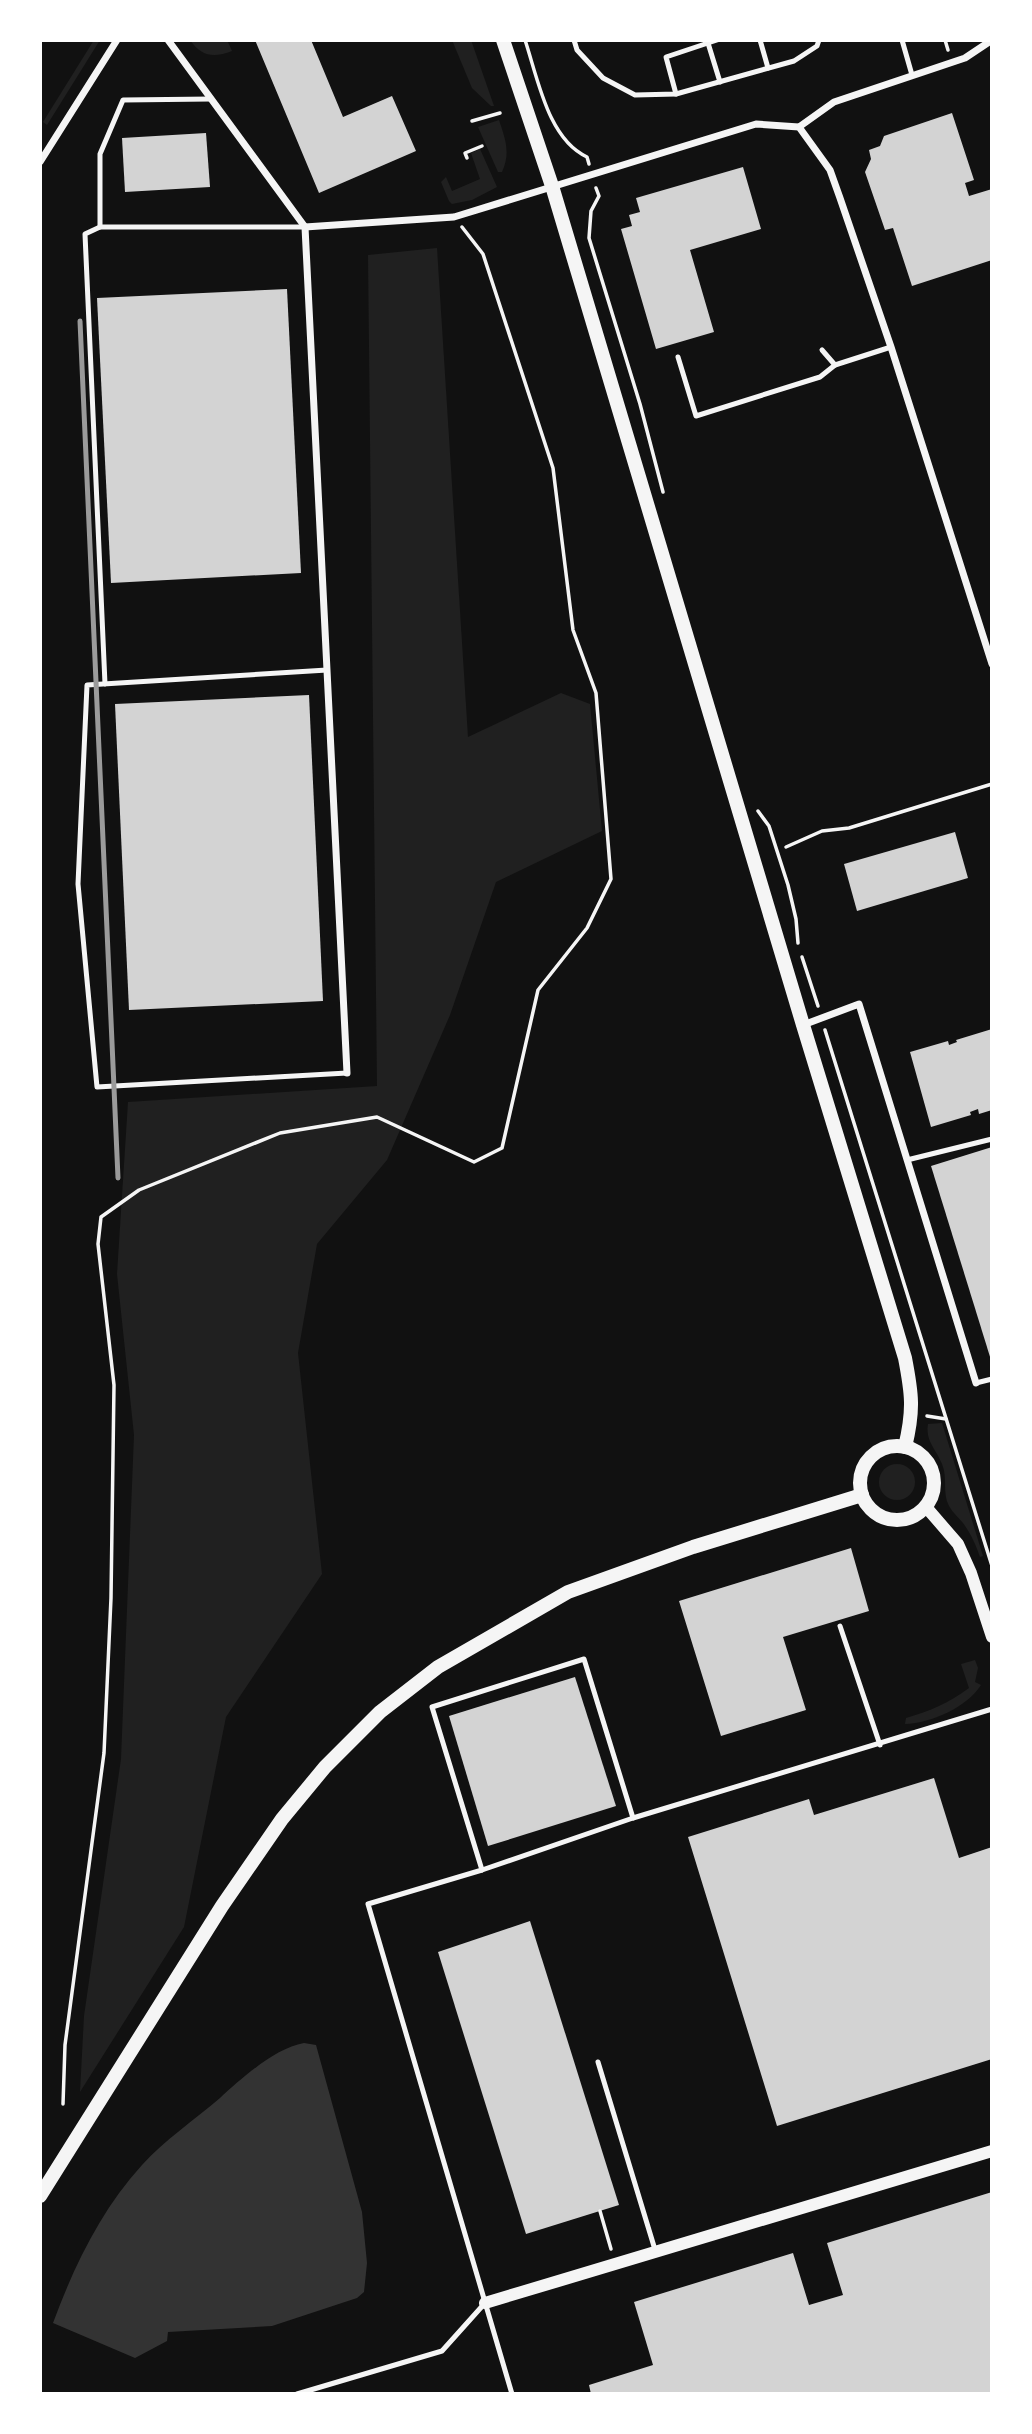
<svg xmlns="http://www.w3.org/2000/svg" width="1032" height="2434" font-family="Roboto,sans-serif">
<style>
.green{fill:#202020}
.water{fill:#333}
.building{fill:#d3d3d3}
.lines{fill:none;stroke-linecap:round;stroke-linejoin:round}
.path{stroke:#f5f5f5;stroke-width:3.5}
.service{stroke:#f5f5f5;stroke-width:5}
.minor{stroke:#f5f5f5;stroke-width:7}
.tertiary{stroke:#f5f5f5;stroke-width:12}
.secondary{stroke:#f5f5f5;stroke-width:14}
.rail{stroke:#9a9a9a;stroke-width:5}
</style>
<rect width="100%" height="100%" fill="#111"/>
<g class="green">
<path d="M94 40H100L47 125 43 122Z"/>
<path d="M190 40H227L232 51C214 58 202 57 190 40Z"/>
<path d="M452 40H471L494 106H491L472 88Z"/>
<path d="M499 120C505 138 511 153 502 172H498L478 127Z"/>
<path d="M480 149 497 187 472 200 452 204 449 201 441 182 446 177 452 191 480 179 471 153Z"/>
<path d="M437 248 468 737 561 693 590 704 602 831 496 882 450 1015 387 1160 317 1244 298 1353 322 1574 226 1717 184 1927 80 2092 84 2016 121 1759 134 1435 117 1274 128 1102 377 1086 368 255Z"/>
<path d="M942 1423 983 1556 980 1557C976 1545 971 1534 963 1523 959 1518 953 1513 949 1506 942 1493 948 1478 942 1464 936 1449 925 1441 928 1424Z"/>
<circle cx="897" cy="1482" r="18"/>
<path d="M975 1660 978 1668 975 1682 981 1685C967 1707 932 1723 905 1724L906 1718C930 1711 949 1703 969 1688L961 1664Z"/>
</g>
<path class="water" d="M304 2043 316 2045 362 2212 367 2263 364 2292 357 2298 272 2326 168 2332 167 2341 135 2358 53 2323C74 2266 101 2210 142 2165 165 2140 194 2120 220 2098 242 2078 275 2048 304 2043Z"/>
<g class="building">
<path d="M255 40H311L343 117 392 96 416 151 319 193Z"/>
<path d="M952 113 974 180 965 183 969 196 992 189V260L912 286 893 228 885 230 865 172 871 159 869 150 880 146 884 136Z"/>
<path d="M206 133 210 187 125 192 122 138Z"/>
<path d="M743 167 761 229 690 250 714 332 656 349 621 229 632 226 629 215 640 212 636 198Z"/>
<path d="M287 289 301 573 111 583 97 298Z"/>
<path d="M309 695 323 1001 129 1010 115 704Z"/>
<path d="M955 832 968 878 857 911 844 864Z"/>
<path d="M992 1029V1110L979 1114 978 1109 970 1112 971 1115 931 1127 910 1052 948 1041 949 1045 957 1042 956 1040Z"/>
<path d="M992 1147V1360H991L931 1166Z"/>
<path d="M851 1548 869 1611 783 1637 806 1710 721 1736 679 1601Z"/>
<path d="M575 1677 616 1806 488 1846 449 1716Z"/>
<path d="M934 1778 959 1858 992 1847V2059L777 2126 688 1837 809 1799 814 1815Z"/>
<path d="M530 1921 619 2205 526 2234 438 1952Z"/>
<path d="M992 2192V2394H591L589 2385 653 2365 634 2302 793 2253 809 2305 843 2295 827 2243Z"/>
</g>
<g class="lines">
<g class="path">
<path d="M525 40C538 79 548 139 587 157L589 164"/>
<path d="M945 40 948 50"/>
<path d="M472 121 500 113"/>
<path d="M467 158 465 153 482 146"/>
<path d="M596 188 599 196 591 211 589 238 640 404 663 492"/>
<path d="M758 811 769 826 788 885 796 919 798 943"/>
<path d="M786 847 822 831 849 828 992 784"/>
<path d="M802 957 818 1006"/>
<path d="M825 1030 992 1566"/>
<path d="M927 1416 946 1419"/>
<path d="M63 2104 65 2045 104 1753 111 1598 114 1385 98 1244 101 1217 139 1190 280 1133 377 1117 474 1162 502 1148 538 990 587 928 611 879 596 693 573 630 553 468 483 254 462 227"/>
<path d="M600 2211 611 2249"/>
</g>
<g class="service">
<path d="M574 40 577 50 603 78 635 95 676 94 794 61 817 46 819 40"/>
<path d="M760 40 768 68"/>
<path d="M902 40 912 75"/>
<path d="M708 43 720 82"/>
<path d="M676 94 666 57 717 40"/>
<path d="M211 99 123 100 100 154V227H305"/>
<path d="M100 227 85 234 105 684"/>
<path d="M822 350 835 365 891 347"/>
<path d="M678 357 696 416 820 377 835 365"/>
<path d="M327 670 87 685 78 884 97 1087 347 1073"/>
<path d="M907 1160 992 1139"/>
<path d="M976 1383 992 1379"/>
<path d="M840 1626 880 1745"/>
<path d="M482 1870 432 1707 584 1659 633 1818"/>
<path d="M598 2062 656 2253"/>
<path d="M297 2394 442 2351 485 2303"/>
<path d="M512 2394 368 1904 482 1870 633 1818 992 1709"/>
</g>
<g class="minor">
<path d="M168 40 305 227 454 217 756 124 799 127 830 170 840 198 891 347 992 664"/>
<path d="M799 127 834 102 965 58 992 40"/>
<path d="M40 162 117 40"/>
<path d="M305 227 347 1073"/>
<path d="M803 1025 859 1004 976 1383"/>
</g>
<g class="tertiary">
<path d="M926 1507 958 1544 971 1573 992 1637"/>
<path d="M485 2303 992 2151"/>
</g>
<g class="secondary">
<path d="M503 40 552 186 803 1025 905 1358C912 1394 914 1410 905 1447"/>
<circle cx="897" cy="1483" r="37"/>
<path d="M40 2196 222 1906 282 1819 325 1767 380 1712 438 1667 568 1592 693 1547 862 1495"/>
</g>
<path class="rail" d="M80 321 118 1178"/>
</g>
<rect width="1032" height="2434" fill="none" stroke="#ffffff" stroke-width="84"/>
</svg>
